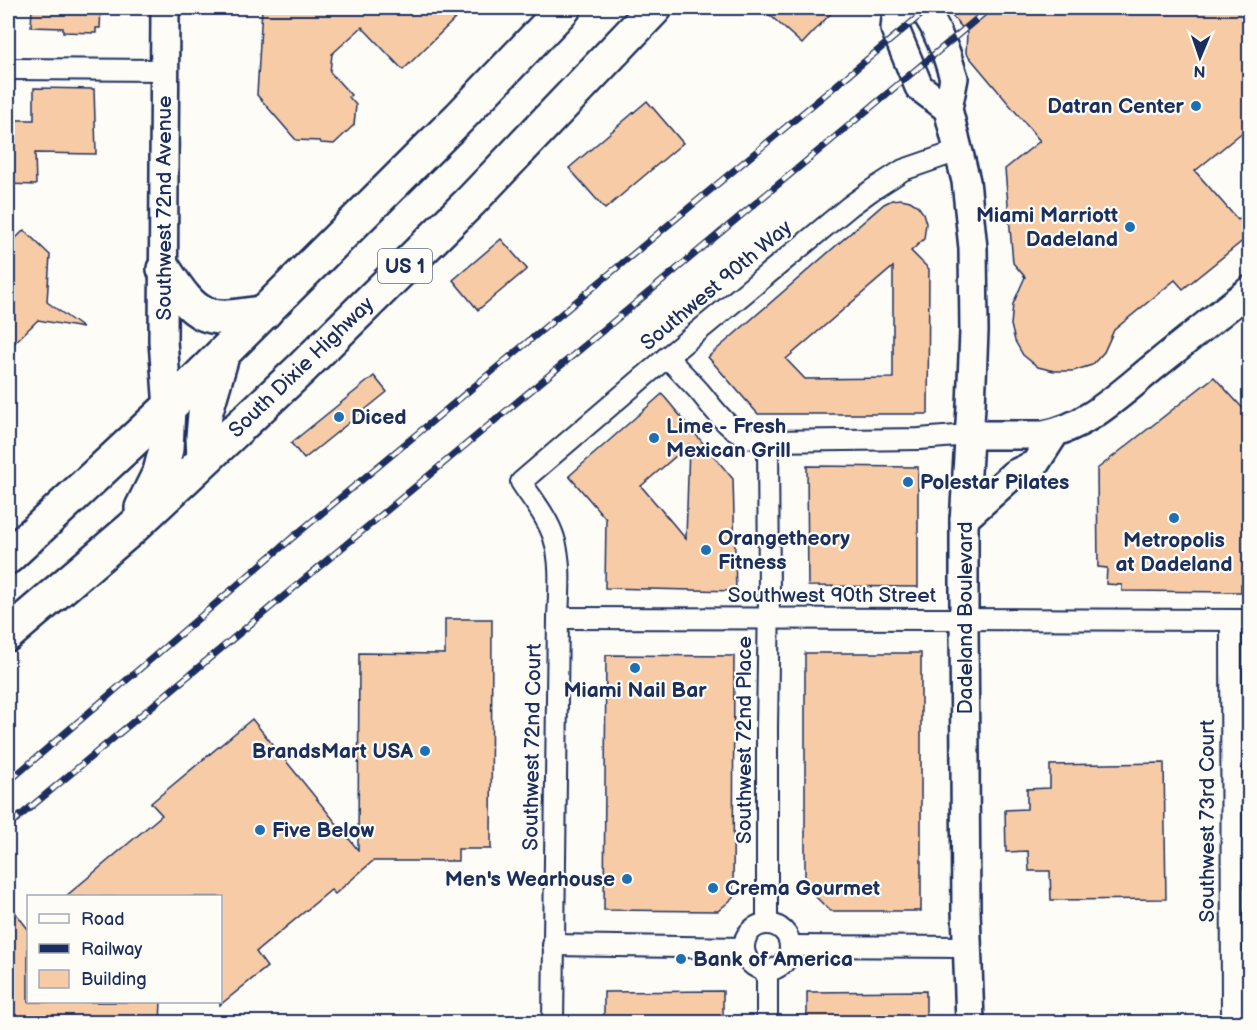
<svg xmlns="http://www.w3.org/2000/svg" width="1257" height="1030" font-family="'Balsamiq Sans',sans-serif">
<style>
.building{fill:#f7cba6;stroke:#1b2f5e;stroke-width:1.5;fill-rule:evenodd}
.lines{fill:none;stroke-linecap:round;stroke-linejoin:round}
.street-casing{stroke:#1b2f5e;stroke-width:24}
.secondary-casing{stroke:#1b2f5e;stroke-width:32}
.highway-casing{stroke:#1b2f5e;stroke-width:38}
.street{stroke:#fdfcf7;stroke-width:20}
.secondary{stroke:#fdfcf7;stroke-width:27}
.highway{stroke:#fdfcf7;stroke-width:33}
.rail-casing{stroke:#1b2f5e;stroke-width:7}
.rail{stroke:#fdfcf7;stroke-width:4.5;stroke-dasharray:14;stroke-linecap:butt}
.poi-dot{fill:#1f6fb2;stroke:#fdfcf7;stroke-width:2}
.labels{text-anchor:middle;stroke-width:4.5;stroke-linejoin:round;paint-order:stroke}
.shield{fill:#fdfcf7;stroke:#5f6c8c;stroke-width:1.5}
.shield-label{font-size:20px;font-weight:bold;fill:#1b2f5e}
.poi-label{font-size:21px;font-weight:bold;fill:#1b2f5e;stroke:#fdfcf7;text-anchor:start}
.street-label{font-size:21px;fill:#1b2f5e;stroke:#fdfcf7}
</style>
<rect width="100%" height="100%" fill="#fdfcf7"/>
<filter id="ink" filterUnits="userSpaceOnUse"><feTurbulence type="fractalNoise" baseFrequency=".0167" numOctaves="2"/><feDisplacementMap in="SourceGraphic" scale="12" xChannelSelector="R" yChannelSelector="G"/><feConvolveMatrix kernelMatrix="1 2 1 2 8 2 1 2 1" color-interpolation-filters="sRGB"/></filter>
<g filter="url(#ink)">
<g class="building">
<path d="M32 8H101L100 28H96V33L63 32V28L31 27Z"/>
<path d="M262 8H466L403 70 362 27 332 54 330 72 351 95 349 97 356 105 354 125 334 144 321 143 320 141 296 140 257 95Z"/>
<path d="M762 8H836L802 44Z"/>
<path d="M945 8H1250V126L1195 171 1238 220 1250 210V235L1183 289 1175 280 1114 330 1104 352 1092 365 1073 371H1054L1038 367 1023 355 1015 341 1011 325 1013 304 1025 277 1013 263 1005 169 1040 141 966 53 967 33Z"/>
<path d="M34 88 94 89 96 154 35 153 36 185 8 184V120H34Z"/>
<path d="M647 101 683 143 605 209 569 168Z"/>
<path d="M901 199 910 201 918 206 923 213 926 223 924 239 911 251 929 269 928 414H758L708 357 884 204 892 200ZM893 267V378L805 379 786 359Z"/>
<path d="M24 230 50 255 47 302 83 328 38 320 8 349V246Z"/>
<path d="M501 239 527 269 478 310 453 280Z"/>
<path d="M374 376 387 392 304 459 291 443Z"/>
<path d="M1214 377 1250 416V584H1241V592L1122 591V585L1106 584 1107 568 1098 567 1097 469Z"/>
<path d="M662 394 733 479 736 591 605 588 606 519 569 476ZM689 445 686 539 641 486Z"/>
<path d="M807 466 918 467V587L808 586Z"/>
<path d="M445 619H492L491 849H458V861H373L335 894 331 890 256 952 267 967 220 1005V897H65L162 815 151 803 252 719 358 850 359 653 445 654Z"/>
<path d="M805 653H921V911H830L805 886Z"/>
<path d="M606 655 734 656 733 898 718 911 604 910Z"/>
<path d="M1164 763 1166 899 1051 900 1050 871H1029L1028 851 1006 852 1005 810 1027 809V789L1050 788V765Z"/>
<path d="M8 903 28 929V1002H161L160 1023H8Z"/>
<path d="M723 991V1023H604V992Z"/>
<path d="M926 991V1023H807V992Z"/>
</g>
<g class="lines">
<g class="street-casing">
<g id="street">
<path d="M8 69 165 70"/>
<path d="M667 357C678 369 689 380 699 391 720 416 733 439 768 441L769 597 767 727V924"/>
<path d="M768 441 919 439 969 435"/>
<path d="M558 618 1250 620"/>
<path d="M1231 620 1232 1022"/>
<circle cx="767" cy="947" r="23"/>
<path d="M553 945 744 948"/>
<path d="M790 946 967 947"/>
<path d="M767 970V1022"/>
<path d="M553 1022 558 618C559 592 562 563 554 538 548 518 532 499 521 482L667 357 850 206 872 190 903 170 958 151"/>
</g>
</g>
<g class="secondary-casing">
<g id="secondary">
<path d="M165 8 163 341 168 408"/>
<path d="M897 8 895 29 919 87 948 109"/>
<path d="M903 8 925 11 934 26 946 53 954 78 948 109 966 181 973 248 974 331 971 406 964 523V620L966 910 970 1022"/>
<path d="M969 435H1043C1087 428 1122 392 1156 365 1187 340 1218 315 1250 290"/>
<path d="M964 519 1014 474 1035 464 1055 433"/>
</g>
</g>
<g class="highway-casing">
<g id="highway">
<path d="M164 269C197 320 205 323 265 312"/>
<path d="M204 459 203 437 205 414 222 356"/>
<path d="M142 508 160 472 166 449 168 408"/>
<path d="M8 557 168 408 459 118 564 8"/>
<path d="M8 634 131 529 301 369 471 201 655 8"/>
</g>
</g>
<use href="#street" class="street"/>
<use href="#secondary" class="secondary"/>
<use href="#highway" class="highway"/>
<g class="rail-casing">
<g id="rail">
<path d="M8 782 292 538 929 8"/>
<path d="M8 826 990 8"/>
</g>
</g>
<use href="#rail" class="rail"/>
</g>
</g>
<g class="poi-dot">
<circle cx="1196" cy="106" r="6"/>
<circle cx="1130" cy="227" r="6"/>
<circle cx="339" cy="417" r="6"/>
<circle cx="654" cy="438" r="6"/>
<circle cx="908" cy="482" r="6"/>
<circle cx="1174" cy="518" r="6"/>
<circle cx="706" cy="550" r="6"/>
<circle cx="635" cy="668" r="6"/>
<circle cx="425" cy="751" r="6"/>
<circle cx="260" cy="830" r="6"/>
<circle cx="627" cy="879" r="6"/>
<circle cx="713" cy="888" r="6"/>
<circle cx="681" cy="959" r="6"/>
</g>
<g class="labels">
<rect class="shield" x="378" y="249" width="54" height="34" rx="4.5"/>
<g class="shield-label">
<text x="405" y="273">US 1</text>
</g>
<g class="poi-label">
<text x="1184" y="113" text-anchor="end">Datran Center</text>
<text x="1118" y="222" text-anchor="end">Miami Marriott<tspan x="1118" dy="24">Dadeland</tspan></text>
<text x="351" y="424">Diced</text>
<text x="666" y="433">Lime - Fresh<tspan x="666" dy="24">Mexican Grill</tspan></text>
<text x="920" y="489">Polestar Pilates</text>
<text x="718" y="545">Orangetheory<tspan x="718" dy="24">Fitness</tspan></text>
<text x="1174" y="547" text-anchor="middle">Metropolis<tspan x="1174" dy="24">at Dadeland</tspan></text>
<text x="635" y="697" text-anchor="middle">Miami Nail Bar</text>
<text x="413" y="758" text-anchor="end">BrandsMart USA</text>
<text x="272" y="837">Five Below</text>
<text x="615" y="886" text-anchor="end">Men's Wearhouse</text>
<text x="725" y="895">Crema Gourmet</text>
<text x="693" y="966">Bank of America</text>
</g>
<g class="street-label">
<text transform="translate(164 208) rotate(-90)" y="7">Southwest 72nd Avenue</text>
<text transform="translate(716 285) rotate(-40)" y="7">Southwest 90th Way</text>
<text transform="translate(301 367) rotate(-44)" y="7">South Dixie Highway</text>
<text x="832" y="602">Southwest 90th Street</text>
<text transform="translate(965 618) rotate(-90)" y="7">Dadeland Boulevard</text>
<text transform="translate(744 740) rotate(-90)" y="7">Southwest 72nd Place</text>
<text transform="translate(532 747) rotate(-89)" y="7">Southwest 72nd Court</text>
<text transform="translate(1207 821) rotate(-90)" y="7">Southwest 73rd Court</text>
</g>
</g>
<rect width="1257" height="1030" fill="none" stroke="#fdfcf7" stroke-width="30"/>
<rect x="15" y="15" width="1227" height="1000" fill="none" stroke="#1b2f5e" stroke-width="2" filter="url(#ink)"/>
<rect x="27" y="895" width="195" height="108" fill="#fdfcf7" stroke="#a3aaba" stroke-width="1.5"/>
<rect x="39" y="914" width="30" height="9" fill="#fdfcf7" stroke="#a3aaba" stroke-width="1.5"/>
<text x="81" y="925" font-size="18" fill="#1b2f5e">Road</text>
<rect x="39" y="944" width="30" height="9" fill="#1b2f5e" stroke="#a3aaba" stroke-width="1.5"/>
<text x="81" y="955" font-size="18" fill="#1b2f5e">Railway</text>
<rect x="39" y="970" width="30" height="18" fill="#f7cba6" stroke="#a3aaba" stroke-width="1.5"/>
<text x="81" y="985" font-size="18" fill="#1b2f5e">Building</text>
<g transform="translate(1200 57) rotate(182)" stroke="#fdfcf7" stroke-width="4.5" paint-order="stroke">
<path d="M0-4.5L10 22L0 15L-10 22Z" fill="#1b2f5e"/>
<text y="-9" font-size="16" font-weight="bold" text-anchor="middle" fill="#1b2f5e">N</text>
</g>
</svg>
